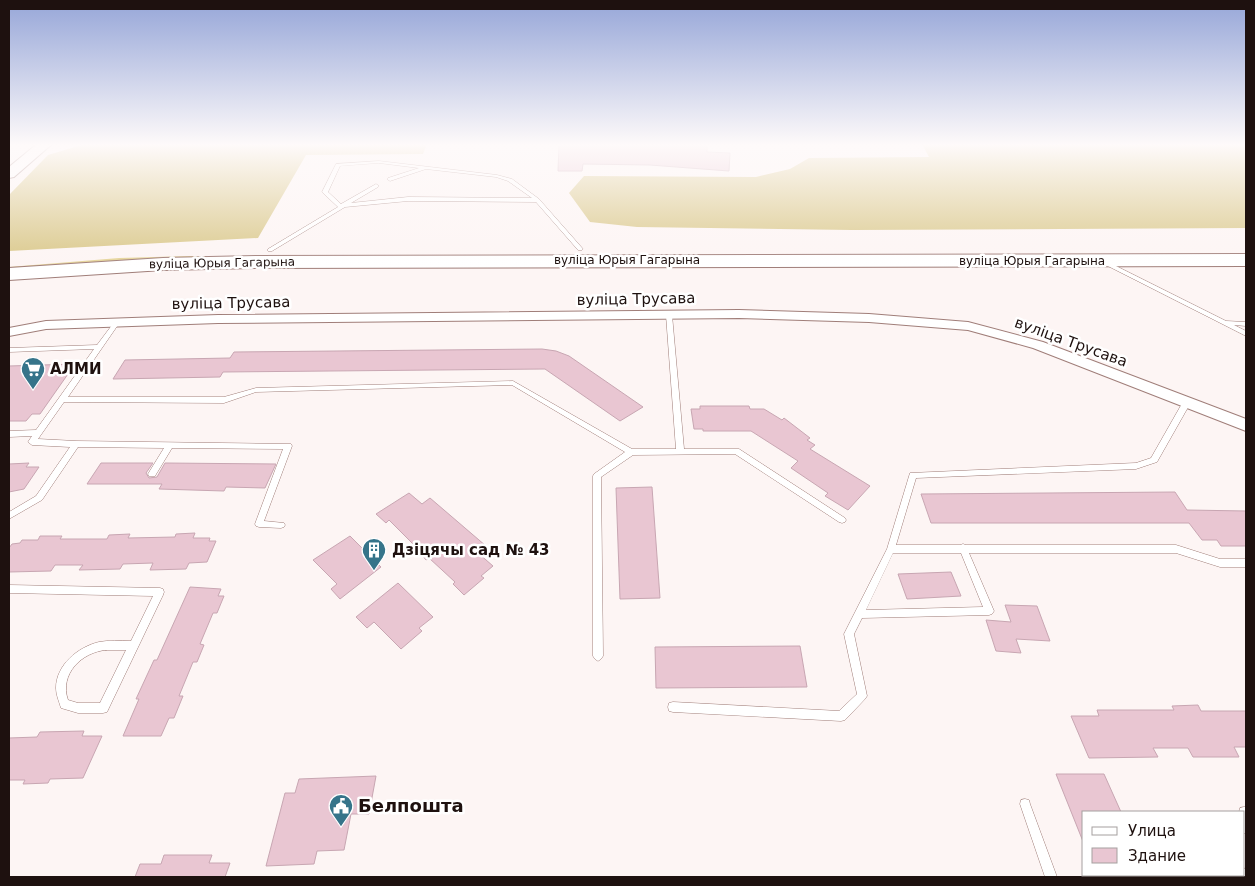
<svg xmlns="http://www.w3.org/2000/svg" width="1255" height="886" font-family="'DejaVu Sans',sans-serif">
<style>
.green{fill:#e5d499}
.forest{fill:#d9c788}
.building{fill:#e9c6d2;stroke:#c8a6b2}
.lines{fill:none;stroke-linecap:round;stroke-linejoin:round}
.service-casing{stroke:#a07e79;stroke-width:1}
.minor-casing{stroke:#a07e79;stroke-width:2}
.secondary-casing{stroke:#a07e79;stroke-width:2}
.primary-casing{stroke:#a07e79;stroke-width:2}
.service{fill:#fff;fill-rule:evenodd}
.minor{fill:#fff;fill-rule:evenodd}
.secondary{fill:#fff;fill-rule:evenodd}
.primary{fill:#fff;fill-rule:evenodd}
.labels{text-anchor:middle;stroke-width:5;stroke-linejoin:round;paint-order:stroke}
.far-street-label{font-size:12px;fill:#1e110f;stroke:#fff}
.street-label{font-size:15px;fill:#1e110f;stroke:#fff}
.poi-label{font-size:15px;font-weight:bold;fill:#1e110f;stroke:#fff;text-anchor:start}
.near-poi-label{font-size:18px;font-weight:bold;fill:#1e110f;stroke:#fff;text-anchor:start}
</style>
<rect width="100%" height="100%" fill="#fdf5f4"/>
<path class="green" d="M1246 254V255L229 257 116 262 9 270V267L119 258 190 256Z"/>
<g class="forest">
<path d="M85 144H427L423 154 306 155 258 238 9 251V195L48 155Z"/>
<path d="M922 144H1246V228L852 230 637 227 590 222 569 193 584 176 756 177 790 169 809 158 929 157Z"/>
</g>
<g class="building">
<path d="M559 144H707V152L730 153 729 171 650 165 583 164 582 171H558Z"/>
<path d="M542 349 556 351 569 356 643 407 620 421 545 369 223 372 220 377 113 379 125 360 230 358 234 352Z"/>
<path d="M75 364 40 414H32L26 421H9V366Z"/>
<path d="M700 406H749L750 409H764L782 420 784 418 810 438 807 440 815 445 810 449 870 486 848 510 825 496 828 493 791 468 798 461 751 431H703V429H694L691 409H700Z"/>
<path d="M29 463 26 467H39L24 489 9 492V464Z"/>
<path d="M101 463H153L146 473 149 478 157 477 165 463 276 464 265 488 226 487 224 491 159 489 162 484H87Z"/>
<path d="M652 487 660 598 620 599 616 488Z"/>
<path d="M1175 492 1187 510 1246 511V546H1221L1217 540H1202L1189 523H931L921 494Z"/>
<path d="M409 493 422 504 430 498 486 546 478 553 493 566 481 576 484 578 464 595 453 584 455 582 429 558 426 560 412 543 389 520 386 523 376 514Z"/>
<path d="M195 533 193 538H210L209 541H216L207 562 189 563 186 569 150 570 153 563 123 564 120 569 79 570 83 565H55L51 571 9 572V548L12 544 20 543 22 540H38L40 536H62L60 539H107L109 535 130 534 128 538 175 537 176 534Z"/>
<path d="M350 536 381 567 340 599 331 589 337 584 313 560Z"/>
<path d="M951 572 961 596 907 599 898 574Z"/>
<path d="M398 583 433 617 419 628 422 631 401 649 374 622 367 628 356 617Z"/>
<path d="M190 587 221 589 218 596H224L217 613H213L200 644 204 645 197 662H193L179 696H183L174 718H169L161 736H123L139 699H136L154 660H157Z"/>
<path d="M1005 605 1037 606 1050 641 1016 639 1021 653 996 651 986 620 1011 622Z"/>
<path d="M800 646 807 687 656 688 655 647Z"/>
<path d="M1198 705 1201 711H1246V747H1234L1239 757H1193L1188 748H1153L1158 757 1089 758 1071 716H1099L1097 710H1174L1172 706Z"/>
<path d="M84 731 82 736H102L83 778 50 779 48 783 23 784 25 780H9V738L37 737 40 732Z"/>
<path d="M1056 774H1104L1121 812H1084V844Z"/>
<path d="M376 776 369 814H351L344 850 317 851 314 864 266 866 285 793H295L299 779Z"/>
<path d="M164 855H212L209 863H230L225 877H135L140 864H161Z"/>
</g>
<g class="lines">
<g class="service-casing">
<g id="service">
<path d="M379 161 497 175 512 179 539 199 583 249 582 250H578L536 202 408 201 345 207 272 251H268V249L338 207 322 192 336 164ZM379 163 419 168 388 178 387 179 390 181 426 169 496 177 508 181 532 198 408 197 351 203 378 187 379 186 376 184 341 204 328 192 340 166Z"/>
<path d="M1104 260 1226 321 1246 322V326L1234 325 1246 331V336L1102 263V261Z"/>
<path d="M669 313 672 315 684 449H739L845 518 846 520 845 522 842 523 839 522 735 454 633 455 601 477 603 656 601 659 598 661 595 659 593 656V476L594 474 625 452 512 385 256 392 224 403 64 402 38 439 76 441 291 444 292 446 264 521 284 523 285 525 284 527 281 528 259 527 256 526 255 524 283 449 172 448 155 476H149L148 474 164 448 78 447 42 500 9 519V512L36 496 70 447 32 445 28 442 32 436 9 437V431L36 430 94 349 9 352V348L97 345 115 321 117 320 120 322 68 397H224L256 388 513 381 632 449H676L666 315Z"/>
<path d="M1187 399 1191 402 1157 462 1136 469 916 478 896 545H960L963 544 966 545H1176L1220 559H1246V567H1220L1176 553H969L994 611 992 614 989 615 862 618 854 634 867 696 865 699 845 720 841 721 673 712 669 711 668 707 669 703 673 702 839 711 857 694 844 634 887 549 910 473 1136 463 1151 458 1184 400ZM893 553H961L983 607 866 610Z"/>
<path d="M9 585 160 588 163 589 164 592 163 595 107 712 103 713H78L61 708C59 701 56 695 56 688 56 665 78 647 99 642 109 640 120 641 131 641L153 596 9 593ZM106 650H126L100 703H78L68 700C59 674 82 652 106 650Z"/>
<path d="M1025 799 1029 800 1030 804 1057 877H1045L1020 804 1021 800Z"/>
<path d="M1244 807H1246V834L1244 833V812H1239L1240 808Z"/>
<path d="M1246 868V877H1217L1216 875H1244V869Z"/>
</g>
</g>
<g class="minor-casing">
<path id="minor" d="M739 310 869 314 968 322 1043 342 1246 419V431L1033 348 968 330 869 322 739 318 218 323 46 329 9 336V328L46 321 218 315Z"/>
</g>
<g class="secondary-casing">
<path id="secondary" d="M37 144H52L14 177 9 178V167Z"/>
</g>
<g class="primary-casing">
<path id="primary" d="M1246 254V266L255 268 163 270 9 280V268L163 258 255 256Z"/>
</g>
<use href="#service" class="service"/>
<use href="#minor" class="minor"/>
<use href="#secondary" class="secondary"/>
<use href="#primary" class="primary"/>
</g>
<linearGradient id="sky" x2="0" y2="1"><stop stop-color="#96a6d8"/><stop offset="0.54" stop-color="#fefafa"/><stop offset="1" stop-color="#fefafa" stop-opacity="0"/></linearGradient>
<rect width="1255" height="268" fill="url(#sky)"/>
<defs>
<g id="supermarket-pin" transform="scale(1.25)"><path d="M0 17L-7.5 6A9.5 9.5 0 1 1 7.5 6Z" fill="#36748a" stroke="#fff"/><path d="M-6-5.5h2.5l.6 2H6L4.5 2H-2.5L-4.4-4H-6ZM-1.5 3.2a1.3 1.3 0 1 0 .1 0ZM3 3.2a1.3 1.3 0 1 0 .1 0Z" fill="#fff"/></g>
<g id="building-pin" transform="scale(1.25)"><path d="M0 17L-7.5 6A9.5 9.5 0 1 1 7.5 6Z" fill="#36748a" stroke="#fff"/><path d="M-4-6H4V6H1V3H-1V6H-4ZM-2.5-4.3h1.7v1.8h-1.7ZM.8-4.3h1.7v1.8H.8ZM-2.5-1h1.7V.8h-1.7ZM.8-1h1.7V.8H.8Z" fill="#fff"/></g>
<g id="civic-pin" transform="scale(1.25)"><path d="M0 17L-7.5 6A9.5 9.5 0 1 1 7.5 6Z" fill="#36748a" stroke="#fff"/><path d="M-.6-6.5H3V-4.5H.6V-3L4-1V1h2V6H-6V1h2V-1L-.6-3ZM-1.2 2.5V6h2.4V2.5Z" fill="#fff"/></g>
</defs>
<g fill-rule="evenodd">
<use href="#supermarket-pin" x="33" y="369"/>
<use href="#building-pin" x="374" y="550"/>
<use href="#civic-pin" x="341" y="806"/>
</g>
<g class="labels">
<g class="far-street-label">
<text x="627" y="264">вуліца Юрыя Гагарына</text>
<text x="1032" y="265">вуліца Юрыя Гагарына</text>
<text transform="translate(222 263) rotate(-1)" y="4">вуліца Юрыя Гагарына</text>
</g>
<g class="street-label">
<text transform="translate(636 299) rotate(-1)" y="5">вуліца Трусава</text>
<text transform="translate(231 303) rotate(-1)" y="5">вуліца Трусава</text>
<text transform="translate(1071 342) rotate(20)" y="5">вуліца Трусава</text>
</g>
<g class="poi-label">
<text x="50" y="374">АЛМИ</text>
<text x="392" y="555">Дзіцячы сад № 43</text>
</g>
<g class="near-poi-label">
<text x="358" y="812">Белпошта</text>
</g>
</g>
<rect width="1255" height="886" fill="none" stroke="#1e110f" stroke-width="20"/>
<rect x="1082" y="811" width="162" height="65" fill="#ffffff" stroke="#a5a09f"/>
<rect x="1092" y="827" width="25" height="8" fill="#ffffff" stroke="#a5a09f"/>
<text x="1128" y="836" font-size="15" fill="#1e110f">Улица</text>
<rect x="1092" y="848" width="25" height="15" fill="#e9c6d2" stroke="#a5a09f"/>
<text x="1128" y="861" font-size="15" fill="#1e110f">Здание</text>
</svg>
